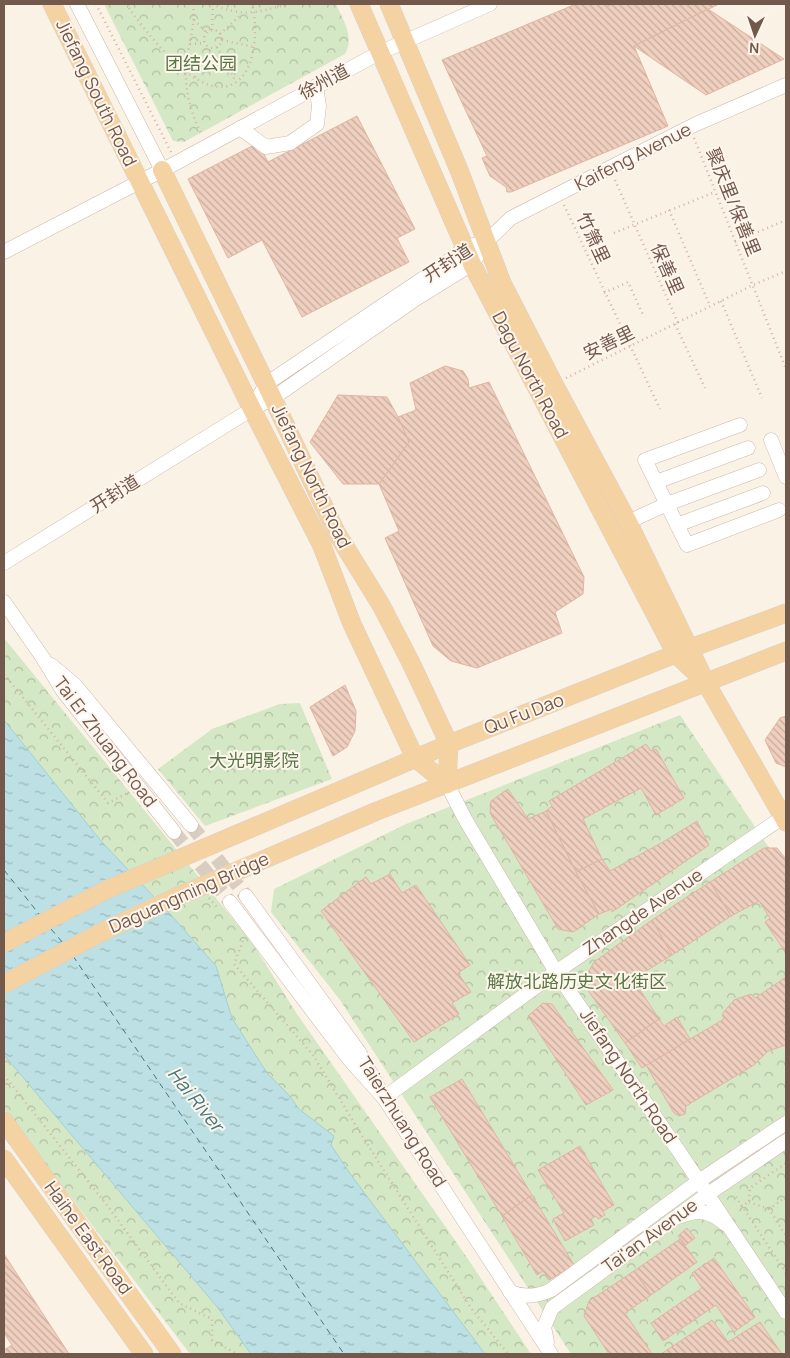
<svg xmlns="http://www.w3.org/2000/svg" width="790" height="1358" font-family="Manrope,'Noto Sans SC',sans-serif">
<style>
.park{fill:url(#park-crowns)}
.water{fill:url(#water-ripples);stroke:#a2d0d4}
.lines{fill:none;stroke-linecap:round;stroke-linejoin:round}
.ferry{stroke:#44777e;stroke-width:1;stroke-dasharray:6 5;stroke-linecap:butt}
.building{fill:url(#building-back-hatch);stroke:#e0b5a1}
.minor-tunnel{stroke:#d9ccc0;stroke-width:14;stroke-dasharray:14 7;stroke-linecap:butt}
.minor-casing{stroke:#ccb9ad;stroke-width:15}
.major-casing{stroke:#d8d0cd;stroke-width:19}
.path{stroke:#d4b3a2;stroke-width:2.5;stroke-dasharray:1 4;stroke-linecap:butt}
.minor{stroke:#fff;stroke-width:14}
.major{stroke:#f5d2a2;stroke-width:18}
.major-bridge-casing{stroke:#d8d0cd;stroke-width:19;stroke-linecap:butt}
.major-bridge{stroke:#f5d2a2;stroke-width:18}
.labels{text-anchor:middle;stroke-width:4;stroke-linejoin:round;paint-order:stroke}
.park-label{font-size:18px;fill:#577845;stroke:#fef6ec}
.street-label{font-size:18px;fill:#73584c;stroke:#fef6ec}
.water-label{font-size:19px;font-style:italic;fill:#44777e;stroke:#fef6ec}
</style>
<defs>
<pattern id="park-crowns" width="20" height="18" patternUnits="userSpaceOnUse" patternTransform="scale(1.25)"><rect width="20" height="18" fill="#d5e8c5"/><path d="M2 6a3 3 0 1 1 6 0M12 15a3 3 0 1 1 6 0" fill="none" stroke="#b1bfa2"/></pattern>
<pattern id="water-ripples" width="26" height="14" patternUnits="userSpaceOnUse" patternTransform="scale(1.25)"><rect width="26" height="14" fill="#bce0e3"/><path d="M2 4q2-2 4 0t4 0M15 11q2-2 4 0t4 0" fill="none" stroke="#9db8ba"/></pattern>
<pattern id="building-back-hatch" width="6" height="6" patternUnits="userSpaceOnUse" patternTransform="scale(1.25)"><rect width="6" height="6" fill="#efcfbf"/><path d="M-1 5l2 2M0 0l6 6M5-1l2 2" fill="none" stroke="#c6ab9d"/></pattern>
</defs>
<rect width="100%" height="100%" fill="#fbf2e6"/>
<g class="park">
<path d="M104 4H336C343 20 355 37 345 54L184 142 173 141Z"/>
<path d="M4 638 251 941 297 1014 468 1259 531 1354H190L4 1109Z"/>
<path d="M300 703 332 779 205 826 158 769 212 729 280 704Z"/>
<path d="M680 715 786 873V1354H571L340 1000 271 912 274 889 406 824Z"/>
</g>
<path class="water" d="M4 720 101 841 171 915 216 966 232 1018 258 1059 268 1074 288 1094 299 1109 334 1136 331 1145 351 1175 485 1354H251L218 1308 4 1055Z"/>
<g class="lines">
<g class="ferry">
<path d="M4 870 39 914"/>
<path d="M51 929 63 943"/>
<path d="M73 956 344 1354"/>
</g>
</g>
<g class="building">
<path d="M576 4H608V6L613 4H719L634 46 668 126 511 192H507L506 187 490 176 482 158 487 156 442 60Z"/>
<path d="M708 9 784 59 706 95 634 46Z"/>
<path d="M357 116 415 229 397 238 409 262 302 317 262 240 228 258 188 179 258 143 268 162Z"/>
<path d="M445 366 463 371 468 379 469 388 489 382 584 577 583 594 555 612 562 633 477 668 451 661 433 646 385 538 399 531 379 484 409 442 398 417 416 410 410 383Z"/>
<path d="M338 395 387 397 398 417 409 442 379 484H343L310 442Z"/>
<path d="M345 685 356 711 355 731 347 747 333 756 310 707Z"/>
<path d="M786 716V767L776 763 765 740 780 718Z"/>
<path d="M646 744 651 751 656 749 684 798 656 815 641 788 583 819 602 859 576 872 546 811 552 806 549 801Z"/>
<path d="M508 789 528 819 546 811 576 872 599 914 573 932 558 929 490 813 491 801Z"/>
<path d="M697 821 709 845 612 912V909L599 914 576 872 602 859 610 871 663 842Z"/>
<path d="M764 848H777L786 859V953L765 922 770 918 759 901 731 916 710 882Z"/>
<path d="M390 874 402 893 416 885 470 965 458 973 471 992 452 1003 459 1014 414 1042 321 911 366 877 371 884Z"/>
<path d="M710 882 731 916 672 955 652 920Z"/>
<path d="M652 920 672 955 633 979 659 1019 625 1043 587 989 586 976 594 962Z"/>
<path d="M786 977V1045L768 1051 754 1065 686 1106 685 1114 679 1116 674 1113 646 1065 724 1019 722 1014 734 1000 751 994 755 998Z"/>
<path d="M543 1003 552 1004 613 1090 586 1105 528 1016Z"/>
<path d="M677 1017 690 1039 642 1068 625 1043 659 1019 664 1026Z"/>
<path d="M462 1079 532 1195 502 1216 430 1097Z"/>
<path d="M580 1146 614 1205 603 1211 605 1215 598 1219 596 1216 591 1219 594 1225 565 1241 553 1219 564 1213 538 1170Z"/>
<path d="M532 1195 574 1265 549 1280 543 1271 537 1275 502 1216Z"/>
<path d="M687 1228 695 1238 686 1245 678 1236Z"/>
<path d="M680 1239 697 1262 651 1295 634 1271Z"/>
<path d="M4 1254 69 1354H4V1350L12 1345 4 1333Z"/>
<path d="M714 1258 755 1317 734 1332 716 1305 663 1341 651 1323 702 1288 692 1273Z"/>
<path d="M634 1271 651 1295 625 1313 652 1354H609L584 1316 589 1301Z"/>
<path d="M712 1320 728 1342 760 1322 782 1354H661Z"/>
</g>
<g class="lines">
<g class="minor-tunnel">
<path d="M191 825 246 896"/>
<path d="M174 832 230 902"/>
</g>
<g class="minor-casing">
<g id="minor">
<path d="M77 4 162 170"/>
<path d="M240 128 266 147 290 143 317 124 319 106 316 86"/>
<path d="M487 241 511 218 696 124 786 85"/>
<path d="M4 252 176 163 379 53 490 4"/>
<path d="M740 425 645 460 687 545 779 510"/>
<path d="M771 440 786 477"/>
<path d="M656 482 748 448"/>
<path d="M628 522 667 504 759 470"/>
<path d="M677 525 763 493"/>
<path d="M4 563 252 409 273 398 417 298 472 264 487 241 465 248 446 263 266 384 252 409"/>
<path d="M4 602 43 658 63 691 174 832"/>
<path d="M51 665 75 685 191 825"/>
<path d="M447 784 465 819 556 972 680 1153 786 1312"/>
<path d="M246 896 359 1052 384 1098 551 1354"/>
<path d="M230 902 349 1059 384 1098 556 972 783 817"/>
<path d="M681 1216C700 1209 710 1211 725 1224"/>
<path d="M510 1292C524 1298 538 1296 551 1290L699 1181 786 1123"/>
<path d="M547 1342 544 1327 552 1308 708 1194 786 1141"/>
</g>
</g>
<g class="major-casing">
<g id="major">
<path d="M52 4 252 409 322 546 352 624 415 758 447 784"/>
<path d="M359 4 472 264 676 654 695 672"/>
<path d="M389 4 459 170 502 283 554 384 628 522 706 683 786 822"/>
<path d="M162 170 266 384 336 532 381 605 411 663 449 744 447 784"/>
<path d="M360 782 449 744 688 649 786 613"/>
<path d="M377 811 786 651"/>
<path d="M4 1121 172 1354"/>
<path d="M4 1159 144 1354"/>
</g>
</g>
<g class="path">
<path d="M96 4 171 152"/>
<path d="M126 4C143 28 198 103 233 84 239 81 245 74 248 68 256 49 257 24 252 4"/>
<path d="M193 4C196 26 187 48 186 71 185 93 192 116 202 135"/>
<path d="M212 4C244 18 257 12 289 4"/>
<path d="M194 20 207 33"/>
<path d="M212 30 213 5"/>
<circle cx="213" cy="39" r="9"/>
<path d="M220 34 242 14"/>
<path d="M222 40 254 47"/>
<path d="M190 44 205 43"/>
<path d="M217 47 236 82"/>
<path d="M195 77 211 48"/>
<path d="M694 138 786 369"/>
<path d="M615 180 678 323"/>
<path d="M564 205 660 409"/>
<path d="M669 210 710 306"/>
<path d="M614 233 715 192"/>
<path d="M735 242 786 220"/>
<path d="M604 293 628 282 643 315"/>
<path d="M721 301 762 398"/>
<path d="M675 324 705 388"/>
<path d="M566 378 753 285 786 271"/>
<path d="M4 674 108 803 126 794 127 795"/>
<path d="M209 898 217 907"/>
<path d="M243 941 234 964 313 1055 364 1139 471 1308 508 1354"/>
<path d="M4 1075 106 1204 179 1303 212 1319V1340L237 1354"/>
<path d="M736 1197 786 1273"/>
<path d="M786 1197 769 1209 786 1236"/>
<path d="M749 1202 769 1209"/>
<path d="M741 1206 749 1202 750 1188 786 1163"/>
</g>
<use href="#minor" class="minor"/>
<use href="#major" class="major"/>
<g class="major-bridge-casing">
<g id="major-bridge">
<path d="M4 943 108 889 360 782"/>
<path d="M4 984 100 933 174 898 377 811"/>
</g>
</g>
<use href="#major-bridge" class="major-bridge"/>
</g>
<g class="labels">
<g class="park-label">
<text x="201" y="70">团结公园</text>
<text x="254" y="767">大光明影院</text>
<text x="577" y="988">解放北路历史文化街区</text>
</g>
<g class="street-label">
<text transform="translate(324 82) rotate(-28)" y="6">徐州道</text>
<text transform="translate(96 93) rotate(64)" y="6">Jiefang South Road</text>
<text transform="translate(633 157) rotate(-27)" y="6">Kaifeng Avenue</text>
<text transform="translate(733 202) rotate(68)" y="6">聚庆里/保善里</text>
<text transform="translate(593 238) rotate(65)" y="6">竹箫里</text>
<text transform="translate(448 263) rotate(-33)" y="6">开封道</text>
<text transform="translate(667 269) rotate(66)" y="6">保善里</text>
<text transform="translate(609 343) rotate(-26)" y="6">安善里</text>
<text transform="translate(530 375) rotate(62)" y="6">Dagu North Road</text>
<text transform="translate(311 476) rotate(64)" y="6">Jiefang North Road</text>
<text transform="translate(115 494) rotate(-32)" y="6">开封道</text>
<text transform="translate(524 714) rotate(-21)" y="6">Qu Fu Dao</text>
<text transform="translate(105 742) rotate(53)" y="6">Tai Er Zhuang Road</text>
<text transform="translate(189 893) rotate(-24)" y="6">Daguangming Bridge</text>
<text transform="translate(643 912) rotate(-34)" y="6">Zhangde Avenue</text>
<text transform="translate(628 1076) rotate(56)" y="6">Jiefang North Road</text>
<text transform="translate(402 1122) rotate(58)" y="6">Taierzhuang Road</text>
<text transform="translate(650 1236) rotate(-36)" y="6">Tai'an Avenue</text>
<text transform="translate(88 1238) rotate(54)" y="6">Haihe East Road</text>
</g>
<g class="water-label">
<text transform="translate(196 1099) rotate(51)" y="7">Hai River</text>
</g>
</g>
<rect width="790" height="1358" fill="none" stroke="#73584c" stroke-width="10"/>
<g transform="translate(755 35) rotate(183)" stroke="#fef6ec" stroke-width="4" paint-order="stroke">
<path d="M0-4L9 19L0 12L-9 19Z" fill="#73584c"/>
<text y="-8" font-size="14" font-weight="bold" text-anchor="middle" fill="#73584c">N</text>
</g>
</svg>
